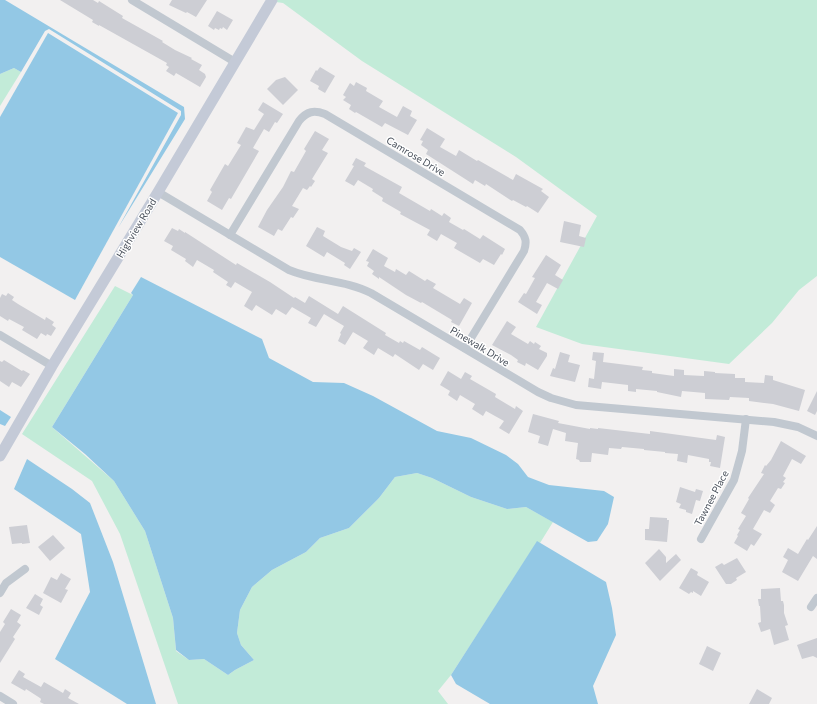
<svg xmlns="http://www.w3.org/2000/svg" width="817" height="704" font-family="Commissioner,sans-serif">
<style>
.green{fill:#c2ebd8}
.water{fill:#93c8e5}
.building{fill:#cdced4}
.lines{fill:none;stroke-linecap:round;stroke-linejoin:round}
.street{stroke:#c1c8d0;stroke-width:8}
.secondary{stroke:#c4cad7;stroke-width:11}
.labels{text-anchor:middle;stroke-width:3;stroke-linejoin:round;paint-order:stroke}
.street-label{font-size:10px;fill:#49505b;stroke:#fff}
</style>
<rect width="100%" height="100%" fill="#f2f0f0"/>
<g class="green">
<path d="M277 0H817V276L799 290 772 323 729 364 582 344 536 327 597 216 516 157 362 61 283 3 276 2Z"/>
<path d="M14 68 21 72 0 106V74Z"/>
<path d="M115 286 133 295 52 427 114 481 145 531 173 618 176 651 189 660 204 659 228 675 235 670 254 660 241 645 237 633 240 610 252 587 272 570 306 552 320 538 349 528 379 498 395 477 417 473 432 478 471 497 507 509 526 507 553 522 540 543 537 542 451 675 438 691 448 704H178L120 534 92 481 22 434Z"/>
</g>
<g class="water">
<path d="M0 0H5L184 107 185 119 118 228 181 115V111L49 29 45 31 21 72 14 68 0 74Z"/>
<path d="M48 33 178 113 75 300 0 257V117Z"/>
<path d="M141 277 262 339 269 358 313 382 344 383 373 396 437 431 471 438 506 455 518 464 528 477 549 485 604 491 614 497 608 524 597 541 588 542 526 507 507 509 471 497 432 478 417 473 395 477 379 498 349 528 320 538 306 552 272 570 252 587 240 610 237 633 241 645 254 660 235 670 228 675 204 659 189 660 176 650 173 618 145 531 114 481 85 454 52 427 133 295 131 293Z"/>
<path d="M0 410 11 417 5 426 0 424Z"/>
<path d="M27 459 72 489 90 503 113 562 156 704H127L55 659 90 592 81 534 14 489Z"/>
<path d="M537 541 606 582 612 608 616 635 593 686 598 704H490L456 684 451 675Z"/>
</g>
<g class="building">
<path d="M60 0H93L98 3 99 1 123 16 122 18 163 41 162 42 175 50 192 58 191 59 202 65 199 70 205 74 206 77 200 87 176 73 174 76 166 71 169 67 166 65 167 63 99 25V26L92 22 93 20Z"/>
<path d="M172 0H207L196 17 187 12 186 13 169 5Z"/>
<path d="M217 11 233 20 227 30 223 27 222 29 220 28 219 30 215 28 214 30 208 26Z"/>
<path d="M320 67 335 76 325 93 318 89 319 86 310 81 316 70 317 71Z"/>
<path d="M285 77 298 90 283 105 267 89 276 80Z"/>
<path d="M356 82 367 88 366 91 383 101 379 107 397 117 403 106 412 111 410 116 417 120 408 135 385 123 382 127 356 112 355 113 349 109 351 105 343 100 346 97 343 95 350 83 354 86Z"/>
<path d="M263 102 283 114 277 123 275 122 269 132 264 129 253 148 259 151 231 199 229 198 222 210 207 201 212 192 210 190 225 164 228 166 241 145 237 143 246 127 254 130 264 114 258 110Z"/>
<path d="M427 128 445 139 440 147 456 156 459 150 477 161 478 160 513 180 516 174 543 189 541 191 549 197 538 213 527 206 526 207 513 200 512 201 486 184 485 186 475 180 473 184 426 154 428 150 421 145 423 141 420 140Z"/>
<path d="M315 131 329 139 322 150 328 153 312 179 315 181 311 187 310 186 307 190 303 188 292 206 299 209 293 218 291 217 282 231 278 229 274 236 258 227 267 210 283 187 291 171 294 172 306 151 304 149Z"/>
<path d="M356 158 366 163 364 166 402 187 399 193 430 211 431 209 442 216 444 213 451 218 449 222 463 230 464 229 480 239 483 235 505 249 502 255 501 254 494 265 483 259 480 263 454 248 457 243 441 234 437 241 427 235 430 230 400 214 401 212 382 201 383 198 372 191 373 189 358 180 354 186 345 181 354 166 352 165Z"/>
<path d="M564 221 581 225 579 236 586 238 584 247 560 242Z"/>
<path d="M317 227 325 231 323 236 341 247 352 251 354 248 361 252 350 269 344 265 345 263 327 252 324 257 306 246Z"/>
<path d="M172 228 178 231 179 229 185 233V232L236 265 237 263 270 282 294 298 295 297 305 303 309 296 338 314 343 306 386 333 385 335 399 343 400 341 403 343 404 341 420 350 422 347 440 358 433 370 423 364 419 370 395 354 393 357 378 348 374 355 363 348 368 341 353 332 345 345 338 341 341 334 340 333 344 326 324 314 316 327 308 323 311 318 292 307 286 315 276 309 272 315 256 305 252 311 244 306 252 292 235 282 231 288 226 285 228 282 213 272 214 270 197 260 193 267 185 261 186 259 171 250 173 246 164 241Z"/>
<path d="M373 249 388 258 384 266 395 272 396 269 406 275 409 271 425 281 427 279 436 284 433 288 460 304 464 298 472 303 459 326 451 322 452 320 422 302 421 303 406 295 379 277V279L372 274 374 271 367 266 369 262 366 261Z"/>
<path d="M546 255 561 265 555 275 563 280 558 289 547 283 536 302 542 305 537 314 518 302 524 293 526 294 535 278 532 277Z"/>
<path d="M8 293 14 297 12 300 18 304 45 320 46 317 54 322 52 325 56 328 51 336 47 334 46 336 41 333 37 339 22 330 24 327 9 319 8 321 0 316V298L2 294 6 296Z"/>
<path d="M507 321 516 327 511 334 528 344 530 341 534 344 535 342 541 346 539 349 547 353V356L538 370 526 363 525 366 517 362 518 360 511 355 492 345Z"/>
<path d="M560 352 570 355 568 362 580 365 575 382 550 376 553 368 555 369Z"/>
<path d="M593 352 604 353 603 362 643 367 642 370 652 371V373L674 376V369L684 370V375L704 376V371L715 372V373L735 374V378H745V382L764 383 765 375 773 376V380L805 390 799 411 773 404 749 401V398L730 397 729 400 705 399V393L682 391 681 397 657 392V391L636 389V392L628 391V385L602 382 601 389 588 387 589 378 594 379 596 361 592 360Z"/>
<path d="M4 360 22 371 23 370 30 374 21 387 12 382 9 387 0 381V361L2 362Z"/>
<path d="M448 371 461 379 465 372 472 376 470 379 496 394 495 397 515 409 516 406 523 411 509 434 499 428 504 421 486 411 483 416 472 409 475 404 460 395 457 401 448 395 450 391 440 385Z"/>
<path d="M817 391V411L815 415 807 411Z"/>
<path d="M533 414 559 421 558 423 590 429V428L598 429V428L650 434V431L716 440 717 435 725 437 720 468 710 466 711 462H709V459L688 455 687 463 677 461 678 454 665 453V452L644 450V449L622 447 621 449 609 448 608 455 592 453 591 462H580L579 460 576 459 578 443 565 441 566 433 553 429 548 446 538 443 540 436 528 432Z"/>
<path d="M781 441 806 456 801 464 792 459 783 476 786 478 783 482 785 483 781 489 778 488 770 501 775 505 770 513 764 510 753 529 762 534 754 546 751 544 747 551 734 543 738 536 737 535 740 530 738 529 746 516 741 513 749 499 748 498 764 474 761 473 765 465 766 466 771 460Z"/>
<path d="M680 487 695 492 696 489 703 491 700 501 696 500 692 514 686 512V510L679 508 681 504 676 502Z"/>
<path d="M650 517 667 518V520H669L667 542 645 540V529H649Z"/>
<path d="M27 525 30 543 22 544V543L12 544 9 527Z"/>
<path d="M817 526V559L813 556 798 581 782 572 788 560 783 557 788 548 798 554 807 539 808 540Z"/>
<path d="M53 535 65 548 50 561 38 547Z"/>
<path d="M659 549 666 557V563L676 554 681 560 660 581 645 563Z"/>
<path d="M737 558 746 572 736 578 737 580 731 584H726L715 567 722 563 724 565Z"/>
<path d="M691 568 698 572 697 575 709 582 701 596 693 591V593L691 592 689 594 679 588Z"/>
<path d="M61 573 71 579 65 589 68 590 61 603 43 593 51 577 57 580Z"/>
<path d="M780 588 781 601H783L784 605V613L788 625 785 626 789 640 774 645 770 629 761 632 758 623 761 622 760 606H759L758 599H761V589Z"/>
<path d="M35 594 43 599 40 605 43 607 39 615 26 608Z"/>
<path d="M11 609 21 615 17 622 21 625 13 637 15 639 0 663V632L5 624 3 622Z"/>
<path d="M817 638V658L813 656 802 659 797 645Z"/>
<path d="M707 646 721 653 713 671 699 664Z"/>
<path d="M19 670 25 674 23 677 41 687 44 682 63 693 65 689 71 693 68 698 79 704H44L40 702 41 699 40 698 26 689 25 691 11 683Z"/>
<path d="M757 689 772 698 769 704H749Z"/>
</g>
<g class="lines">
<g class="street">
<path d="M132 0 235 62"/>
<path d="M158 192 289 270C315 281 346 280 371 293L538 392 551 398 576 405 774 422 798 427 817 436"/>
<path d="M230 235 299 121C307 111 314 110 325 114L520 230C526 237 527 242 524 251L465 348"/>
<path d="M0 335 52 366"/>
<path d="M701 539 734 480 742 451 746 419"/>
<path d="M0 593 6 583 25 569"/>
<path d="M811 607 817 598"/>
<path d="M0 696 13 704"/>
</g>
<path class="secondary" d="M0 456 52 366 158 192 272 0"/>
</g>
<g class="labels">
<g class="street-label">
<text transform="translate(416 156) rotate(31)" y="4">Camrose Drive</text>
<text transform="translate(136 228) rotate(-59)" y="4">Highview Road</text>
<text transform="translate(480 346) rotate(31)" y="4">Pinewalk Drive</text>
<text transform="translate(711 498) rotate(-62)" y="4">Tawnee Place</text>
</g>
</g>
</svg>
